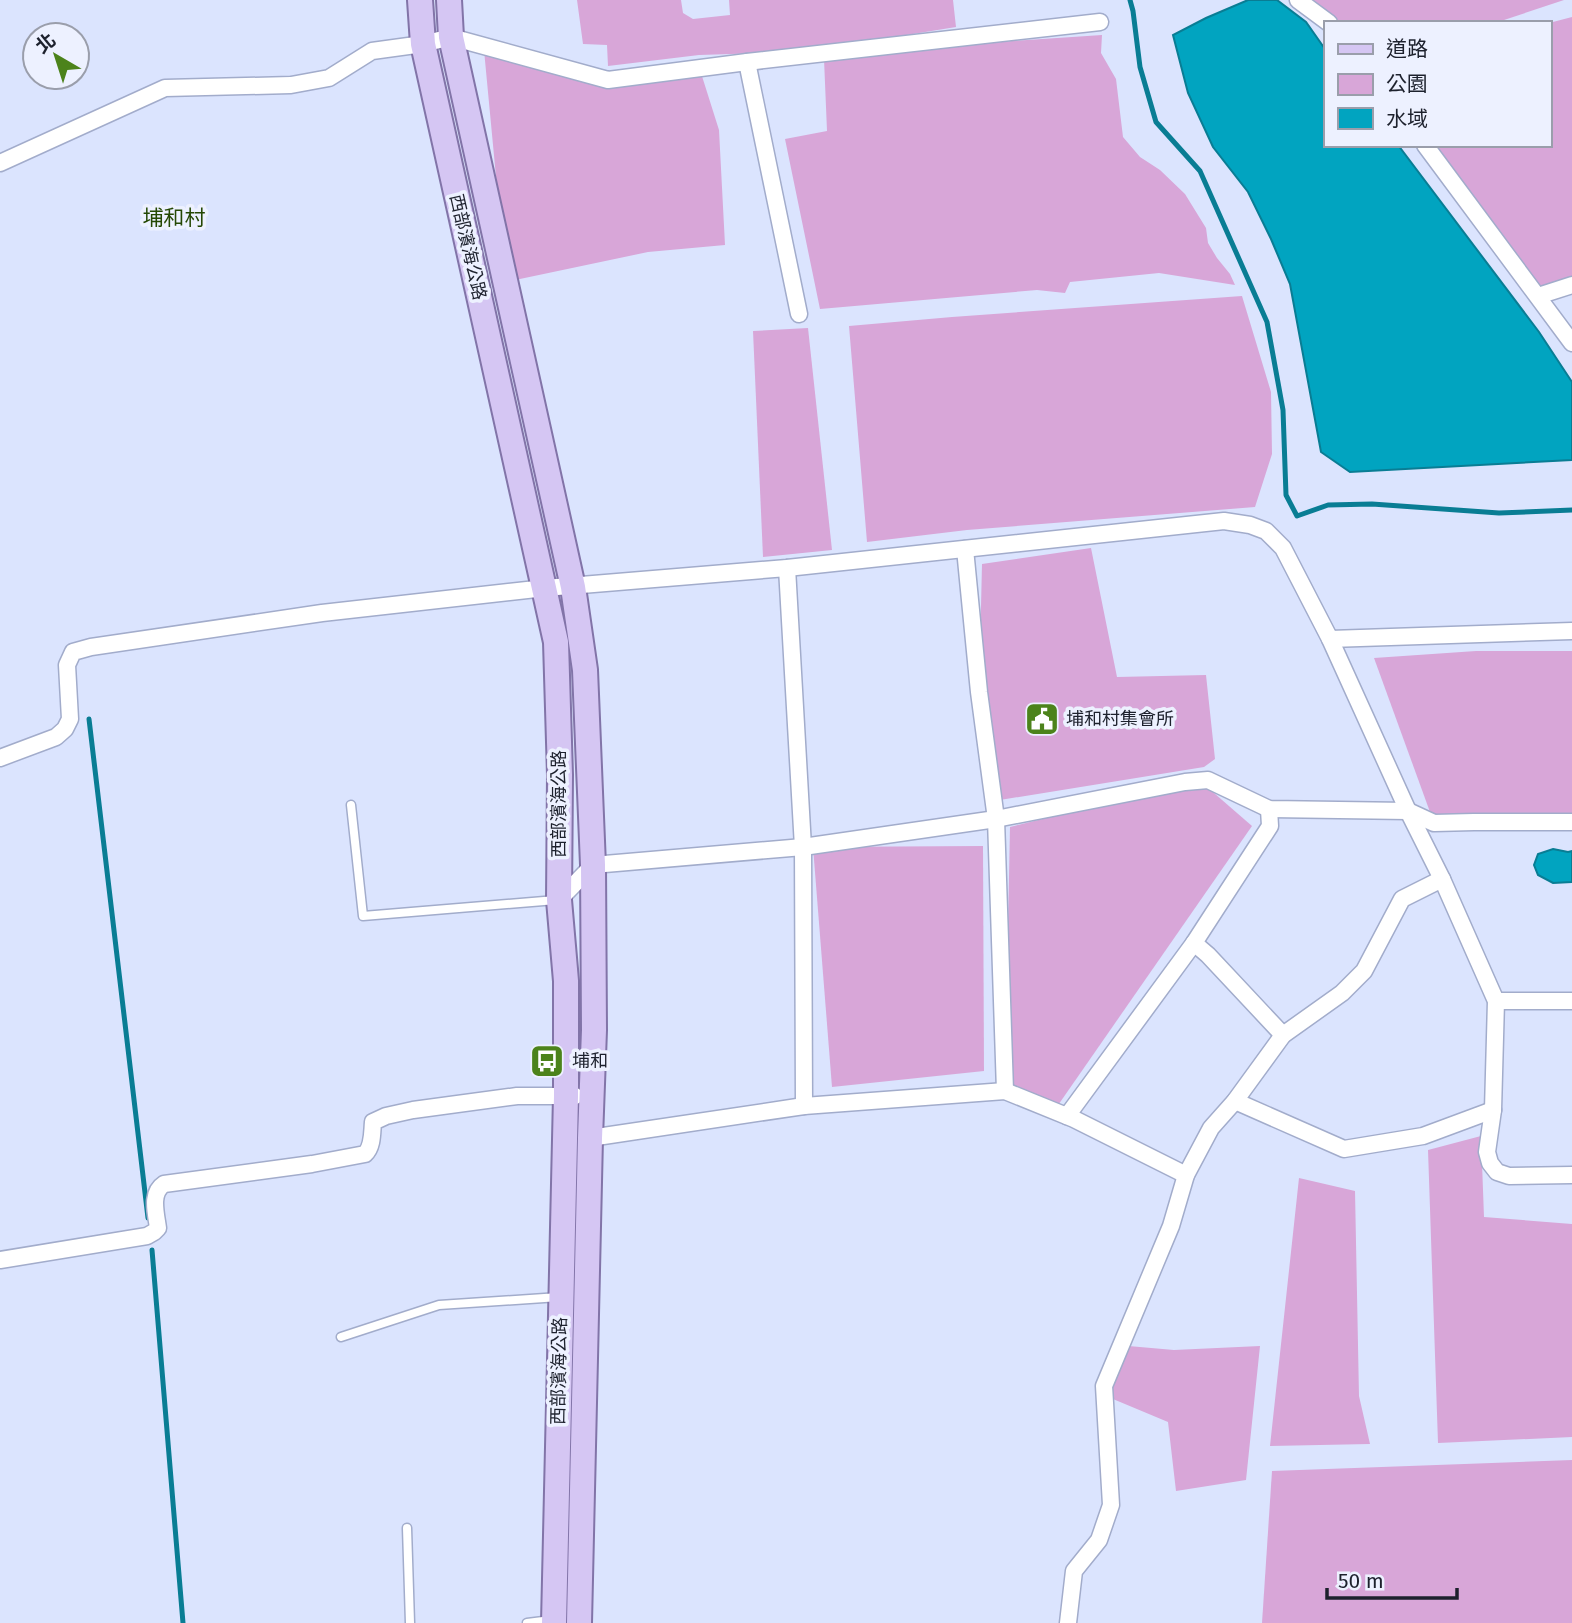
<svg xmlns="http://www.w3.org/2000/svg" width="1572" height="1623" font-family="'Fira Sans','Noto Sans TC',sans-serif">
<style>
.green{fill:#d8a6d8}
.water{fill:#01a4c0;stroke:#097d94;stroke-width:2}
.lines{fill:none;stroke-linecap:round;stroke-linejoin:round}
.stream{stroke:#097d94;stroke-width:5}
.lane-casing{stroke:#a2accb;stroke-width:11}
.street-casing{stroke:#a2accb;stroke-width:19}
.primary-casing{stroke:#8274a8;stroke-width:28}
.lane{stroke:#fff;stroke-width:8}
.street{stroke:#fff;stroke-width:16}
.primary{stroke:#d5c6f3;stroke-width:24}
.labels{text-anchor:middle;stroke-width:7;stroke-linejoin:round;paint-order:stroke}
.street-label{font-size:18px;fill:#1d212d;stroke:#edf1ff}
.poi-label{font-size:18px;fill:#1d212d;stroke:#edf1ff;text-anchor:start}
.quarter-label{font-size:21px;fill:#254804;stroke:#edf1ff}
</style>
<rect width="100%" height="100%" fill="#dbe4fe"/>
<g class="green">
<path d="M577 0H681L683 13 693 19 730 15 729 0H953L956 27 802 52 699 55 608 66 607 45 583 44Z"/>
<path d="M1309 0H1564L1495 23H1328Z"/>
<path d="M1572 17V284L1538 296 1426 145H1549V23Z"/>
<path d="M1102 35 1101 53 1116 79 1123 137 1140 157 1160 170 1185 194 1206 228 1208 243 1217 258 1230 274 1235 285 1159 273 1070 282 1065 293 1037 290 820 309 785 139 827 131 824 59 1012 41Z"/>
<path d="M484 50 614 86 701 73 719 130 725 245 648 252 506 282Z"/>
<path d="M1242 296 1271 392 1272 454 1255 507 967 530 867 542 849 326 952 317Z"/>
<path d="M808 328 832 550 763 557 753 331Z"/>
<path d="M1091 548 1117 677 1206 675 1215 759 1204 767 1000 800 979 692 982 564Z"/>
<path d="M1476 651H1572V822L1434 823 1374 658Z"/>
<path d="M1199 780 1252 826 1054 1111 1005 1079 1010 827Z"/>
<path d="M983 846 984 1071 832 1087 813 847Z"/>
<path d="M1481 1136 1484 1217 1572 1224V1437L1438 1443 1428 1150Z"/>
<path d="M1299 1178 1355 1191 1359 1396 1370 1444 1270 1446Z"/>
<path d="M1117 1345 1174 1350 1260 1346 1246 1480 1176 1491 1168 1422 1101 1394Z"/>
<path d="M1572 1460V1623H1262L1272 1471Z"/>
</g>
<g class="water">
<path d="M1248 0H1277L1306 22 1325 49V145H1398L1539 332 1572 382V460L1350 472 1321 452 1290 284 1271 239 1248 192 1213 147 1188 93 1173 35 1206 18Z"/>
<path d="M1553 849 1568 852 1572 851V882L1553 883 1538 875 1534 865 1538 854Z"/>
</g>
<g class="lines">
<g class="stream">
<path d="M1130 0 1133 11 1140 67 1156 122 1200 171 1267 322 1283 410 1286 495 1297 516 1328 505 1372 504 1499 513 1572 510"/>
<path d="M89 719 148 1218"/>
<path d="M152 1250 183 1623"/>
</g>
<g class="lane-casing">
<g id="lane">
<path d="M351 805 363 916 556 900"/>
<path d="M341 1337 439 1305 559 1297"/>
<path d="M407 1528 410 1623"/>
<path d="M527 1623 551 1620"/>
</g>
</g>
<g class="street-casing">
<g id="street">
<path d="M1298 0 1329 23"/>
<path d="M747 62 799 314"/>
<path d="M1425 145 1572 343"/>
<path d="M0 163 165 88 291 85 329 78 372 51 423 44 451 37 608 80 747 62 1100 22"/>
<path d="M1538 296 1572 285"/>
<path d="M965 549 979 692 996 819 1005 1091"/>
<path d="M787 568 803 847 804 1106"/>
<path d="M1330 639 1572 631"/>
<path d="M0 758 56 737 65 729 70 719 67 665 73 652 91 647 322 613 545 588 787 568 1224 521 1250 525 1266 531 1283 548 1330 639 1408 811 1442 879 1496 1001 1493 1110 1487 1152 1490 1163 1497 1172 1509 1176 1572 1175"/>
<path d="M559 900 593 865 803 847 996 819 1185 782 1208 780 1269 809 1408 811 1434 823 1474 822H1572"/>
<path d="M1194 943 1208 955 1283 1035"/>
<path d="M1496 1001H1572"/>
<path d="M1235 1101 1344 1149 1423 1136 1493 1110"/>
<path d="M1067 1116 1194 943 1270 826 1269 809"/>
<path d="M590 1138 804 1106 1005 1091 1074 1119 1186 1175"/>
<path d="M0 1260 147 1236 154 1232 158 1228C156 1213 150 1193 164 1184L312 1164 365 1154C373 1147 372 1132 373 1122L386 1116 413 1110 517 1096H575"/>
<path d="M1068 1623 1074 1571 1099 1540 1111 1505 1104 1386 1171 1226 1186 1175 1211 1128 1235 1101 1283 1035 1342 993 1364 971 1402 899 1442 879"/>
</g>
</g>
<g class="primary-casing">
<g id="primary">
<path d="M420 0 423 44 556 642 560 775 559 900 566 981V1096L554 1623"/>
<path d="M449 0 451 37 573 587 585 670 593 865 594 1030 590 1138 579 1623"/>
</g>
</g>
<use href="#lane" class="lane"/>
<use href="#street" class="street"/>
<use href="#primary" class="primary"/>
</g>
<defs>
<g id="civic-square" transform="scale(1.75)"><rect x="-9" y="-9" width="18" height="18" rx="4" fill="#4c831b" stroke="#edf1ff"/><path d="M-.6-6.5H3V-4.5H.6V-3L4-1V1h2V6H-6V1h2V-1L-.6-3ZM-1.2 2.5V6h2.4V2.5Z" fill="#fff"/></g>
<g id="bus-square" transform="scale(1.75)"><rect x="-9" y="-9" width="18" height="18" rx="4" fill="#4c831b" stroke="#edf1ff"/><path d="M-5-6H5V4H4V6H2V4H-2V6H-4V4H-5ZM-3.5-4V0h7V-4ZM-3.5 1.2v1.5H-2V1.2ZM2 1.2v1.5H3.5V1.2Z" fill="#fff"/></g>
</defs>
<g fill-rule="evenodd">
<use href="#civic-square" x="1042" y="719"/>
<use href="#bus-square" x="547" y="1061"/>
</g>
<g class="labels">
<g class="street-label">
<text transform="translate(468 247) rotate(77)" y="6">西部濱海公路</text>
<text transform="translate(559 804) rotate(-90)" y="6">西部濱海公路</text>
<text transform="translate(559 1371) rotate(-89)" y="6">西部濱海公路</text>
</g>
<g class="poi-label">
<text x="1066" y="725">埔和村集會所</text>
<text x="572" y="1067">埔和</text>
</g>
<g class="quarter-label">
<text x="174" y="225">埔和村</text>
</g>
</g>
<rect x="1324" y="21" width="228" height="126" fill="#edf1ff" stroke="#9a9eab" stroke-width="2"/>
<rect x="1338" y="44" width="35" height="10" fill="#d5c6f3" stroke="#9a9eab" stroke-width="2"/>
<text x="1386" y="56" font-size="21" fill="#1d212d">道路</text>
<rect x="1338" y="74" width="35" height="21" fill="#d8a6d8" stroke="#9a9eab" stroke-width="2"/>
<text x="1386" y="91" font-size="21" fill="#1d212d">公園</text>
<rect x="1338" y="108" width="35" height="21" fill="#01a4c0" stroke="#9a9eab" stroke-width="2"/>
<text x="1386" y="126" font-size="21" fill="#1d212d">水域</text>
<g transform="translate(56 56) rotate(321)"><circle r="33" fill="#edf1ff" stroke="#9a9eab" stroke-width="2"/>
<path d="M0-5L12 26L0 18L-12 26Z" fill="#4c831b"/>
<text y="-10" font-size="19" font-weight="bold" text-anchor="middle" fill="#1d212d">北</text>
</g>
<path d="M1327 1588v10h130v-10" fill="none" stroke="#1d212d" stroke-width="3.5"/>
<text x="1338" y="1588" font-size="21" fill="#1d212d" stroke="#edf1ff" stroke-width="5" paint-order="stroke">50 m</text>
</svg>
